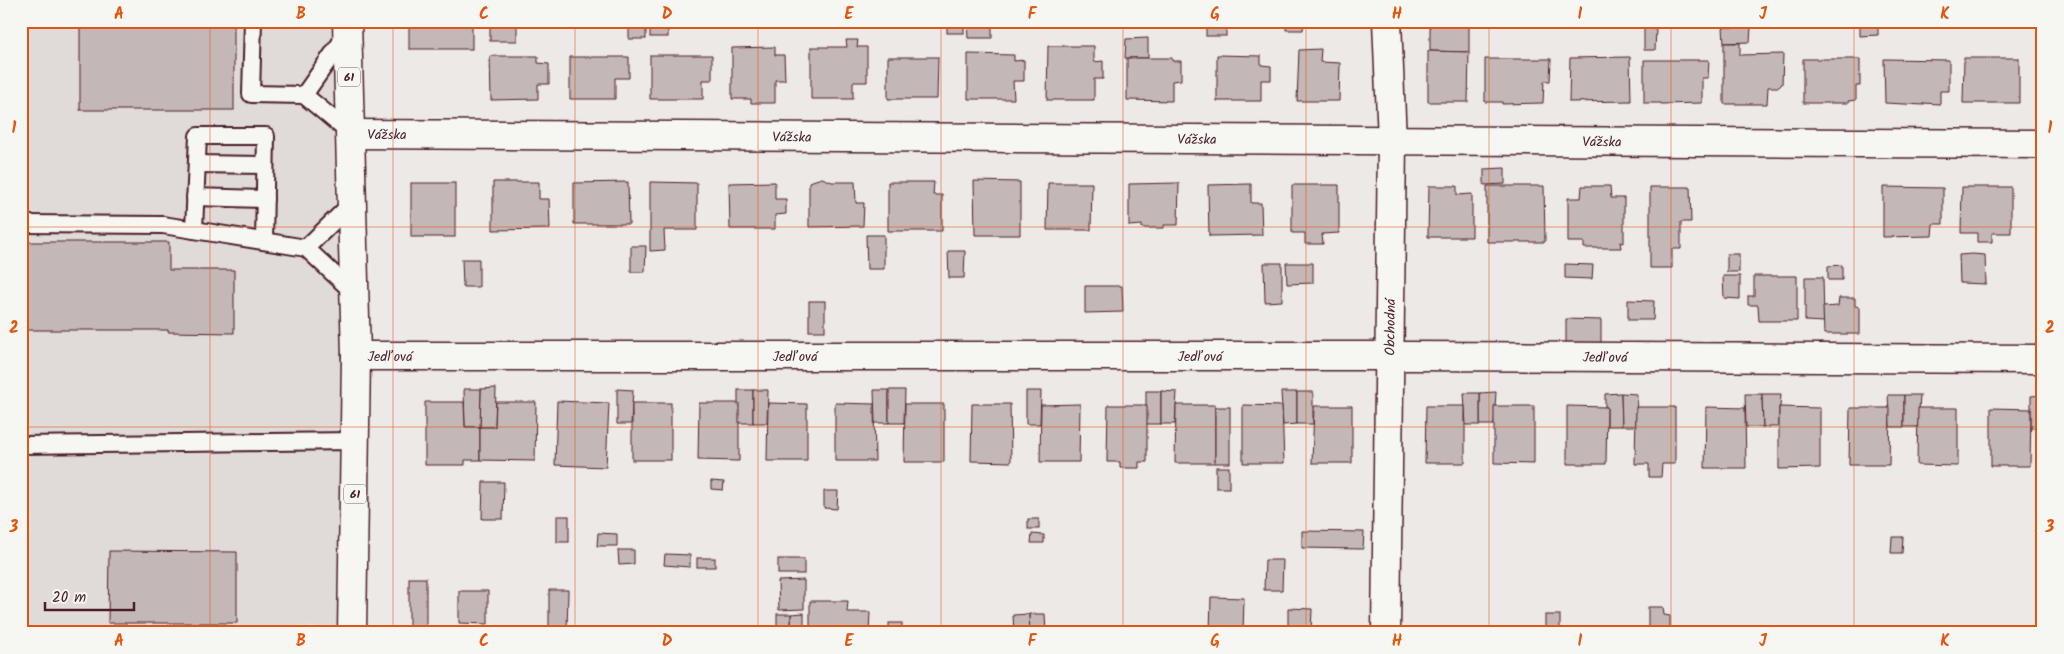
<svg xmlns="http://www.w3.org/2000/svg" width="2064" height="654" font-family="Kalam,sans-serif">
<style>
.built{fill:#e0dad8}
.building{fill:#c4b7b7;stroke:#4a1f2b}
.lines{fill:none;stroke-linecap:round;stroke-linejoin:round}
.service-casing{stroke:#4a1f2b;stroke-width:20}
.minor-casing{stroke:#4a1f2b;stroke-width:31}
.primary-casing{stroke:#4a1f2b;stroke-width:31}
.service{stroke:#f6f6f2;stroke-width:16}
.minor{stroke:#f6f6f2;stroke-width:28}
.primary{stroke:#f6f6f2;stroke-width:28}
.grid{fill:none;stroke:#e0560e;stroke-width:1;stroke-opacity:0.55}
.labels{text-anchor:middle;stroke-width:4.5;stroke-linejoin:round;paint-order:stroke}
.shield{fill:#f6f6f2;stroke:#7e6067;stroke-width:1}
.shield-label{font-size:12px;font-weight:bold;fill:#4a1f2b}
.street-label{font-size:14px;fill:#4a1f2b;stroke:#f6f6f2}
.neatline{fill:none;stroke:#e0560e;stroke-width:2}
.grid-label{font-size:16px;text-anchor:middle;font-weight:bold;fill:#e0560e}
</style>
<rect width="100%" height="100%" fill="#ece9e6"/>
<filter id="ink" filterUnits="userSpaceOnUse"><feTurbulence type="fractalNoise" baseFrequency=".02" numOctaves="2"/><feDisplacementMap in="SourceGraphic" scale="10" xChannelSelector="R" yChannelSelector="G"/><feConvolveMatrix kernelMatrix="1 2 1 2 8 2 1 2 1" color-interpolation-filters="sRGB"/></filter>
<g filter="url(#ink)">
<path class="built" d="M21 21H347L353 626 21 633Z"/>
<g class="building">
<rect x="80" y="21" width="154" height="89"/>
<rect x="409" y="21" width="63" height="28"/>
<rect x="629" y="21" width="17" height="18"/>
<rect x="650" y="21" width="18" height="16"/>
<rect x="867" y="21" width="17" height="4"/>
<rect x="947" y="21" width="17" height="12"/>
<path d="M967 21H992V38H968Z"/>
<rect x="1206" y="21" width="20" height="15"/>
<path d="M1286 21H1304L1303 30H1286Z"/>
<path d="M1430 21H1469V52L1430 51Z"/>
<rect x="1772" y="21" width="15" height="8"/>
<path d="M1860 21H1878V35L1860 36Z"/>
<rect x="490" y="24" width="27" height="17"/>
<path d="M1723 27H1751L1750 42 1724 43Z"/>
<path d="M1644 28 1656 29 1655 50H1644Z"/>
<path d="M1148 38V58H1125L1126 39Z"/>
<path d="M846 40H858L857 47H867V82H853V99H811V47H847Z"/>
<path d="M1724 43H1740V55L1783 54 1782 84 1779 87H1768L1767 104H1724Z"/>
<path d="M1048 46H1094V62L1103 61V79H1094V100H1047Z"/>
<path d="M775 47V55H784L785 80H775V103H751V99H732V48Z"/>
<path d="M1321 49 1320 62 1340 63 1339 101H1297L1299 50Z"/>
<path d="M1428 51 1469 52 1468 102H1428Z"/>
<path d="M968 54 1014 55V61L1024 60V81H1013L1014 99H968Z"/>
<path d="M650 55H712V80H703V99H650Z"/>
<path d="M1217 55 1261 56V65L1271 66V80H1261V101H1217Z"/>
<path d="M490 56H538V63L549 64V84H538V99L491 100Z"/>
<path d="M570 57H629V78H615V99H570Z"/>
<path d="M888 57H938L937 99H888Z"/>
<path d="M1630 57 1631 101 1569 102 1570 58Z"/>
<path d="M1127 58H1172V61H1181V80L1172 81V101L1127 100Z"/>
<path d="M1964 58H2019V103H1963Z"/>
<path d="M1485 59H1551L1550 81H1544L1543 103 1502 104V102H1485Z"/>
<path d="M1803 59H1860V86H1856V100L1848 101V103H1803Z"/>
<path d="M1884 59 1949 60V91H1940V104L1923 103 1924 105 1885 103Z"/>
<path d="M1644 60H1709L1708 78H1702V103L1661 104V103H1644Z"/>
<path d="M1505 168V184L1484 185V169Z"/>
<path d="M822 178 832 182H855L856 203H864L863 226 809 227V182Z"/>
<path d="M974 181 1020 182V235H975Z"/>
<path d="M493 182H539V199H549L550 229 493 230Z"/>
<path d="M628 182 629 224H574V183Z"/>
<path d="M650 182 697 183V230H664L665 250 650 251Z"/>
<path d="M775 182V199H786V214L775 215V229H730L729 183Z"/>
<path d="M888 182H934L933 195H942V231H888Z"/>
<rect x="411" y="183" width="44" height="54"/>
<path d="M1048 183H1092L1091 230H1047Z"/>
<path d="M1179 183 1178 225H1164V228H1142V225L1129 226V184Z"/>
<path d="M1251 184V203H1261L1262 235 1209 236 1208 185Z"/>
<path d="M1292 185H1339V233L1322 234 1323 244H1305V233H1292Z"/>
<path d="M1429 186H1457V195L1472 194V237H1428Z"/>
<path d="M1487 186H1544L1545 242H1487Z"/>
<path d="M1582 186H1610L1611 198H1624V243L1620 242 1621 248H1584V242H1568V198H1581Z"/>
<path d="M1650 187H1690L1691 222H1681V249H1672V268H1650Z"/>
<path d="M1883 187 1943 188V224H1933L1932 236 1883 237Z"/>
<path d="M1962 187H2011V233H1992V242H1977V233H1961Z"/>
<path d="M866 235H884V269H867Z"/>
<rect x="2040" y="241" width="3" height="32"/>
<path d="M21 242H169V270H234V333L168 332V330H21Z"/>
<path d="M631 246H646L645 272H631Z"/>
<path d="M948 251H965L964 278H949Z"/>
<rect x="1727" y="254" width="12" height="18"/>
<path d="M1972 254 1985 255 1986 284 1960 283 1959 255Z"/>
<path d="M462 259H479V287H463Z"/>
<path d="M1264 263H1282V301L1265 302Z"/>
<path d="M1286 263H1313V283L1287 284Z"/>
<path d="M1565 264 1593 265 1592 279 1565 278Z"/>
<path d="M1842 265V280H1828V266Z"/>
<path d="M1723 276H1740V299L1724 298Z"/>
<path d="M1754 276H1797V321H1759L1758 305H1748V296H1754Z"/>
<path d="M1805 277H1823L1824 322 1805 321Z"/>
<path d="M1085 286H1122L1123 312 1085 313Z"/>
<path d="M1839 298H1855V306L1860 307V334H1824L1823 307 1838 306Z"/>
<path d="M1628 300 1654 301 1653 320H1628Z"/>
<rect x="809" y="301" width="16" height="30"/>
<path d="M1566 319 1601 320V348L1566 349Z"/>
<path d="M496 388 495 427H480L481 389Z"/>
<path d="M464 389H481L480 427H465Z"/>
<path d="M617 389 633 390 631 424H617Z"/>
<rect x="738" y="390" width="15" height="33"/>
<path d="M753 390H768L767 423H753Z"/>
<path d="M874 390H889V423H875Z"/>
<path d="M889 390H905L904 423H889Z"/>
<path d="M1026 391H1041L1040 424H1026Z"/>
<rect x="1146" y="391" width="15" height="33"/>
<path d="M1161 391 1177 392 1175 424H1161Z"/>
<path d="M1281 392H1297V424L1283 425Z"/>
<rect x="1297" y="392" width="16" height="32"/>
<path d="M1496 392 1494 425H1480V393Z"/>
<path d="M1464 393H1480V425H1466Z"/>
<path d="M1621 393 1622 426H1607V407H1605V394Z"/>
<path d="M1621 393 1637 394 1636 426H1622Z"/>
<path d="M1745 394H1762L1763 427H1746Z"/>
<path d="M1762 394H1781L1780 407H1779V427H1763Z"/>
<path d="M1888 395H1904V427H1890Z"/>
<path d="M1904 395H1920L1918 427H1904Z"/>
<path d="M2043 395V428H2031V396Z"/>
<path d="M557 401 609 403 606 467 555 465Z"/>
<path d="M425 402H464L465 427H480V460H465V465H425Z"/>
<path d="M496 402H536L535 461 480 460V427H495Z"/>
<rect x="632" y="403" width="39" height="57"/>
<path d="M699 403H739V461L698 460Z"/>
<path d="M768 403 807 404V461H767Z"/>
<path d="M835 403 874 404 875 461H835Z"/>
<path d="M905 404H944V462H904Z"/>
<path d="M972 404H1010L1011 462 971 461Z"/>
<path d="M1080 404 1079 462H1040L1041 405Z"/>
<path d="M1108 405H1147V462H1139V468H1120V462H1107Z"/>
<path d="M1176 405H1215V463H1175Z"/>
<path d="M1243 405 1282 406 1284 463H1243Z"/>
<path d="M1314 406H1352V463H1312Z"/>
<path d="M1426 406H1465V463H1425Z"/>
<path d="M1494 406H1534V464L1494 463Z"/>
<path d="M1567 406 1607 407 1606 464H1567Z"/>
<rect x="1215" y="407" width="15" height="56"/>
<path d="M1636 407H1675V464H1662L1661 477H1649V464H1635Z"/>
<path d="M1706 407 1745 408 1746 468H1705Z"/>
<path d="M1779 407 1820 408V468L1779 469Z"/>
<path d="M1850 408H1890L1889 465H1849Z"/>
<path d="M1918 408H1958V466L1917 465Z"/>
<path d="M1991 408 2031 409 2030 466H1991Z"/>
<rect x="1216" y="467" width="13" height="21"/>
<path d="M711 481 724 482 723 490 711 489Z"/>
<path d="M483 482H504L503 519H482Z"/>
<path d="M824 491H838L837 509 824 508Z"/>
<rect x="557" y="516" width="12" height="26"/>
<rect x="1028" y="519" width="11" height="10"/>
<path d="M1302 531 1364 532 1363 549 1302 548Z"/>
<path d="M598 533 617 534V546H597Z"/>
<path d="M1032 534 1044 535V543H1031Z"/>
<path d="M1892 537H1903L1902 553H1891Z"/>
<path d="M618 550H634V564L619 565Z"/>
<path d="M109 551 237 552V623H108Z"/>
<path d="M665 554 690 555V567L664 565Z"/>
<rect x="697" y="558" width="18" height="9"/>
<rect x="778" y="559" width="26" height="15"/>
<path d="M1265 560H1283L1282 590H1264Z"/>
<rect x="409" y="578" width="17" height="50"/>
<path d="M804 580V609L779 610 778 581Z"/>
<path d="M549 590H568L567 633H549Z"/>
<path d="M459 591H488V624L459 623Z"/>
<path d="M1211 597 1244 598 1243 633H1210Z"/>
<path d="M810 601H848L847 612H870L869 633H810Z"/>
<path d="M1648 607H1663L1664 615 1670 616V633H1648Z"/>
<path d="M1288 608 1312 609 1311 633H1288Z"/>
<path d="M804 613V633H791V614Z"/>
<rect x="777" y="614" width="14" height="19"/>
<path d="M1029 614 1030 633H1014L1013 615Z"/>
<path d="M1029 614H1045L1046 633H1030Z"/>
<rect x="1545" y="615" width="15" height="18"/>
<rect x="889" y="623" width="13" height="10"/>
</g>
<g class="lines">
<g class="service-casing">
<g id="service">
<path d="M253 21 251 94 304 95 351 134"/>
<path d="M304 95 346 35"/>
<path d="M197 164 265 165"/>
<path d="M195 197 265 199"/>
<path d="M21 224 163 225 306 248 355 294"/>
<path d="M194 230 198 136H266L264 241"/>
<path d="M306 248 352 203"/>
<path d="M21 445 355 441"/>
</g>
</g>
<g class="minor-casing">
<g id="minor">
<path id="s1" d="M351 134 2043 144"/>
<path id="s2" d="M356 356H1405L2043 359"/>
<path id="s3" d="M1386 633 1392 141 1387 21"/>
</g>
</g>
<g class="primary-casing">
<path id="primary" d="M347 21 356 356 352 633"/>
</g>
<use href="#service" class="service"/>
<use href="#minor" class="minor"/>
<use href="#primary" class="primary"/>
</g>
</g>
<path class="grid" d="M210 21V633M393 21V633M575 21V633M758 21V633M941 21V633M1123 21V633M1306 21V633M1489 21V633M1671 21V633M1854 21V633M21 227H2043M21 427H2043"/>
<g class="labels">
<g class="shield">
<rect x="338" y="67.5" width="22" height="19" rx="4"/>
<rect x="344" y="484.5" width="22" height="19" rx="4"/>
</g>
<g class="shield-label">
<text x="349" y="81">61</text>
<text x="355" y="498">61</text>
</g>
<g class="street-label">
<text dy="5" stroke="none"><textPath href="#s1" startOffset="36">Vážska</textPath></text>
<text dy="5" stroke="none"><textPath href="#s1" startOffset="441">Vážska</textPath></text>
<text dy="5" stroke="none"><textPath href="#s1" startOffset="846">Vážska</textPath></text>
<text dy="5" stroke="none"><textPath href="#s1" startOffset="1251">Vážska</textPath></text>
<text dy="5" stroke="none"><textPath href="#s3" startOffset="306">Obchodná</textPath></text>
<text dy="5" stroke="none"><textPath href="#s2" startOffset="34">Jedľová</textPath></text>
<text dy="5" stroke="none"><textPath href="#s2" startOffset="439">Jedľová</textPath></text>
<text dy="5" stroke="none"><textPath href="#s2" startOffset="844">Jedľová</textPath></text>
<text dy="5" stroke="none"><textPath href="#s2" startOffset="1249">Jedľová</textPath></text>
</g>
</g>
<rect width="2064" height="654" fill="none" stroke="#f6f6f2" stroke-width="55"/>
<path d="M45 602v8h89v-8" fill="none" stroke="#4a1f2b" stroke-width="2.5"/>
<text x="52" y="602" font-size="15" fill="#4a1f2b" stroke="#f6f6f2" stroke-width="4" paint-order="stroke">20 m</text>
<rect x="28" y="28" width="2008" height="598" class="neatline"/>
<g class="grid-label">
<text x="119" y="19">A</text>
<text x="301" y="19">B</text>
<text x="484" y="19">C</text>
<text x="667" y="19">D</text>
<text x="849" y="19">E</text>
<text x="1032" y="19">F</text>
<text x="1215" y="19">G</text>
<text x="1397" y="19">H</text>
<text x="1580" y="19">I</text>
<text x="1763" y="19">J</text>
<text x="1945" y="19">K</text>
<text x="14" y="133">1</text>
<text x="2050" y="133">1</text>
<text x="14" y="333">2</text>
<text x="2050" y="333">2</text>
<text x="14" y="532">3</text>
<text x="2050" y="532">3</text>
<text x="119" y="646">A</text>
<text x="301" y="646">B</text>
<text x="484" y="646">C</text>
<text x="667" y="646">D</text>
<text x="849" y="646">E</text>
<text x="1032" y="646">F</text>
<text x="1215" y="646">G</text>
<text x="1397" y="646">H</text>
<text x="1580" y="646">I</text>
<text x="1763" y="646">J</text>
<text x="1945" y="646">K</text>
</g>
</svg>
